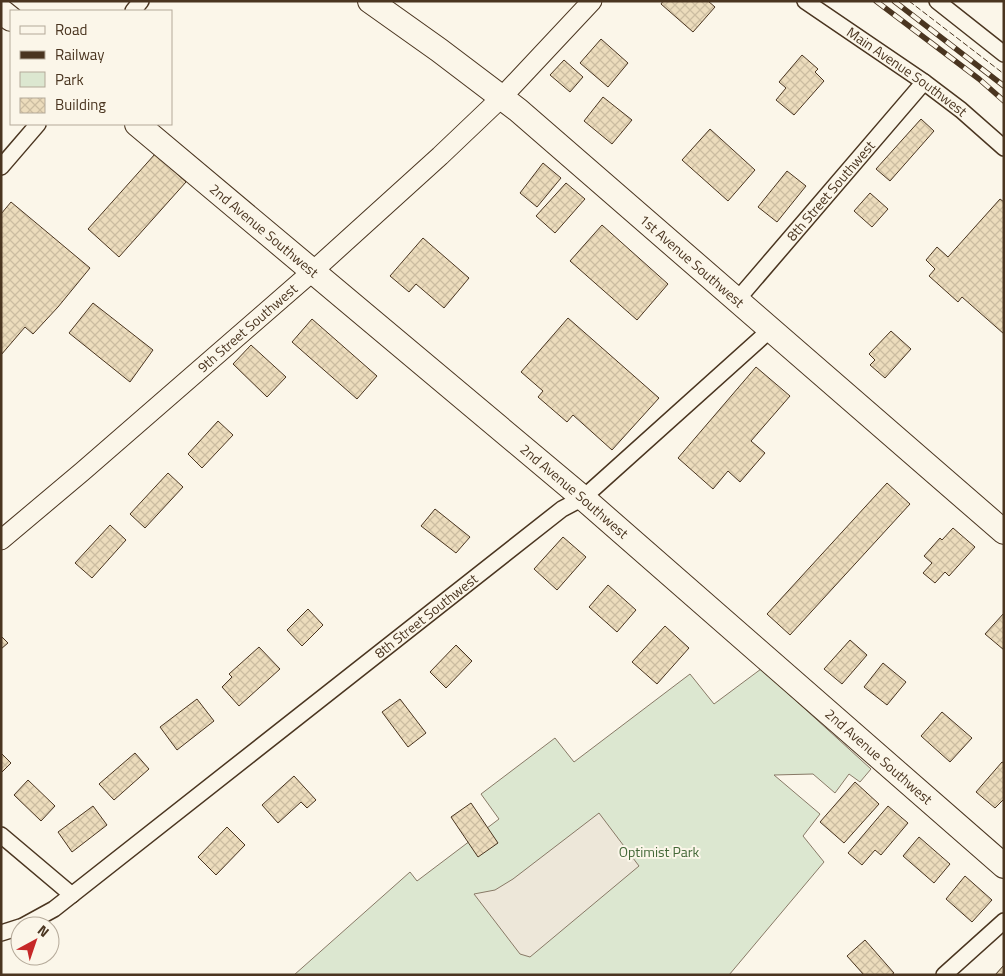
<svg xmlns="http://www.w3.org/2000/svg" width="1005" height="976" font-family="'Titillium Web',sans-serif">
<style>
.green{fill:#dce7d0;stroke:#887966}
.parking{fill:#ede7d9;stroke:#887966}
.building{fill:url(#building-cross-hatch);stroke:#4a3520}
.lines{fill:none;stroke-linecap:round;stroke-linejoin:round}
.minor-casing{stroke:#4a3520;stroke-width:18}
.tertiary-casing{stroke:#4a3520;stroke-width:21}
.primary-casing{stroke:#4a3520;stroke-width:26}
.minor{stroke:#fbf6e9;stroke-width:15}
.tertiary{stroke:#fbf6e9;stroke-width:19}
.primary{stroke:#fbf6e9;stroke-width:24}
.rail-casing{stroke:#4a3520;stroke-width:5.5}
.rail{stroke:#fbf6e9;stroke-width:4;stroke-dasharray:11;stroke-linecap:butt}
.fence{stroke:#4a3520;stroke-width:1;stroke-dasharray:6 2.5;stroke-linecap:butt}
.labels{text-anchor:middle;stroke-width:4;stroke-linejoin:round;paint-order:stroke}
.street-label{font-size:14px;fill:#4a3520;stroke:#fbf6e9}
.park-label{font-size:14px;fill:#436837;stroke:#fbf6e9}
</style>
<defs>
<pattern id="building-cross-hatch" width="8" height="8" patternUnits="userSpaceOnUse" patternTransform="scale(1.25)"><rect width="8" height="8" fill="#ecdcbc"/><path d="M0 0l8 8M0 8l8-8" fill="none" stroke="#ccbda1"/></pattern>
</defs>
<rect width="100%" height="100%" fill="#fbf6e9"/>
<path class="green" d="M761 669 871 769 860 782 849 774 835 793 813 774 774 775 820 814 803 836 824 862 729 975H294L410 872 417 881 499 819 481 794 555 738 574 762 690 674 714 704Z"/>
<path class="parking" d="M599 813 639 866 530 957 520 954 474 894 495 890 513 879Z"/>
<g class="building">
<path d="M663 1H708L715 7 693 32 661 4Z"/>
<path d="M601 39 628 63 608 87 580 63Z"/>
<path d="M802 55 818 69 815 72 824 81 794 115 776 100 786 88 779 82Z"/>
<path d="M564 60 583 77 570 92 550 75Z"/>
<path d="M603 97 632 120 612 144 584 121Z"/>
<path d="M921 119 934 131 890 181 876 169Z"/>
<path d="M710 129 755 170 728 201 682 160Z"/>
<path d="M155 154 186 182 119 257 88 229Z"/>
<path d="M543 163 561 178 537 207 520 193Z"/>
<path d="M787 171 806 186 777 222 758 207Z"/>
<path d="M566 183 585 199 555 233 536 216Z"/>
<path d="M870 193 888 209 872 227 854 211Z"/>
<path d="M1000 199 1004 202V334L962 297 958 302 929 276 935 269 926 260 937 247 948 257Z"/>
<path d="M11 202 90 268 58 307 33 334 25 327 1 355V214Z"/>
<path d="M602 225 668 284 637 320 570 261Z"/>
<path d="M423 238 469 278 444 308 416 284 409 292 390 276Z"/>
<path d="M93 303 153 350 130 382 69 333Z"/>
<path d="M568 318 659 398 612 450 573 415 567 422 538 397 543 391 521 372Z"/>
<path d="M312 319 377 376 357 399 292 342Z"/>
<path d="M891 331 911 349 885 378 870 365 875 360 869 354Z"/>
<path d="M251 345 286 377 267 397 233 364Z"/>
<path d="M756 367 790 396 751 441 765 453 740 482 728 471 713 489 678 458Z"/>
<path d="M218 421 233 435 202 468 188 454Z"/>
<path d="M168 473 183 487 145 528 130 514Z"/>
<path d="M887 483 910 504 790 635 767 614Z"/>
<path d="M435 509 470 537 456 553 421 526Z"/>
<path d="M110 525 126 540 92 578 75 563Z"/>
<path d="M953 528 975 547 949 576 945 572 935 583 923 573 932 563 924 556 940 538 942 540Z"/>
<path d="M563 537 586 557 557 590 534 569Z"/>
<path d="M608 585 636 610 617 632 589 607Z"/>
<path d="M308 609 323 625 302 646 287 630Z"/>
<path d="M1004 613V650L985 634Z"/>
<path d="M665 626 689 648 657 684 632 662Z"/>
<path d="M1 636 8 643 1 649Z"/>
<path d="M850 640 867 655 842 684 824 669Z"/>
<path d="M456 645 472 661 446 688 430 672Z"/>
<path d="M259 647 280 669 239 706 222 687 232 677 229 674Z"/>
<path d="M883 663 906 682 887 705 864 687Z"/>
<path d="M197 699 214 721 177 750 160 727Z"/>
<path d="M400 699 426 733 408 747 382 712Z"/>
<path d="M942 712 972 738 950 762 921 736Z"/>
<path d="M1 753 11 763 1 773Z"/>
<path d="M135 753 149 769 114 800 99 784Z"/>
<path d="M1002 762 1004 763V799L995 808 976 792Z"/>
<path d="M294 776 316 800 307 808 301 802 278 823 262 805Z"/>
<path d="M28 780 55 806 41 821 14 795Z"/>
<path d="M855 782 879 804 844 843 820 822Z"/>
<path d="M471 803 498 843 478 857 451 817Z"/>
<path d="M93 806 107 825 72 852 58 832Z"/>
<path d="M888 806 908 823 881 855 875 850 862 865 848 853Z"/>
<path d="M227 827 245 845 216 875 198 857Z"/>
<path d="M919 837 950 864 934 883 903 856Z"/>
<path d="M965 876 992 900 972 922 946 899Z"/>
<path d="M865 940 894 973 891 975H864L847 956Z"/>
<path d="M1004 965V975H995Z"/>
</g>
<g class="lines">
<g class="minor-casing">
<g id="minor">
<path id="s1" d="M805 1 924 82 961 110 1004 148"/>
<path d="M937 1 1004 54"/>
<path d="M133 11 141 1"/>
<path d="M1 167 38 124"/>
<path id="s2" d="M737 300 924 82"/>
<path d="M1 835 72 895"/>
<path id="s3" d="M23 926 54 909 562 509 583 498 771 329"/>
<path d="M1 933 20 927"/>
<path d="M944 975 1004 921"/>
</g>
</g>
<g class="tertiary-casing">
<g id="tertiary">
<path id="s4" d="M1 540 83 471 313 271 440 156 502 97 592 1"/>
</g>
</g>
<g class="primary-casing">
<g id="primary">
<path id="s5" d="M370 1 439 50 518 110 1004 532"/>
<path d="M1 11 11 19"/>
<path id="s6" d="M137 124 583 498 1004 866"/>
</g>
</g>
<use href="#minor" class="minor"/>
<use href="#tertiary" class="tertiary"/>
<use href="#primary" class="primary"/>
<g class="rail-casing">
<g id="rail">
<path d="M876 1 979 79 1004 101"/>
<path d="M894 1 1004 86"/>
</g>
</g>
<use href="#rail" class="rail"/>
<path class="fence" d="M909 1 1004 74"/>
</g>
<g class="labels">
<g class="street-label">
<text dy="5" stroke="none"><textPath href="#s1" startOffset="124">Main Avenue Southwest</textPath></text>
<text dy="5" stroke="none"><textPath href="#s2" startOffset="144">8th Street Southwest</textPath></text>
<text dy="5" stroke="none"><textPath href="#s6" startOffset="166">2nd Avenue Southwest</textPath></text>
<text dy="5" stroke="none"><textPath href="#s5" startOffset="414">1st Avenue Southwest</textPath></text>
<text dy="5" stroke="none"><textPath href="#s4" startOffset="325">9th Street Southwest</textPath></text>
<text dy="5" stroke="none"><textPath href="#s6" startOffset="571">2nd Avenue Southwest</textPath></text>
<text dy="5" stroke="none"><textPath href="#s3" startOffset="509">8th Street Southwest</textPath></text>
<text dy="5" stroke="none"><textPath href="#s6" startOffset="975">2nd Avenue Southwest</textPath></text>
</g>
<g class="park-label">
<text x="659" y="857">Optimist Park</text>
</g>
</g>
<rect width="1005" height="976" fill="none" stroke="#4a3520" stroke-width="5"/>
<rect x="10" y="10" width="162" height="115" fill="#fbf6e9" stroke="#b4a999"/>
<rect x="20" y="26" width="25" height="8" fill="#fbf6e9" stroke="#b4a999"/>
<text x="55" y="35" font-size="15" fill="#4a3520">Road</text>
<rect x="20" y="51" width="25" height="8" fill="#4a3520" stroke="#b4a999"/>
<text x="55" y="60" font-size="15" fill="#4a3520">Railway</text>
<rect x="20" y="72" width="25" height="15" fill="#dce7d0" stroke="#b4a999"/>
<text x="55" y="85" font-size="15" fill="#4a3520">Park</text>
<rect x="20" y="98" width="25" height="15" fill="url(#building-cross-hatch)" stroke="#b4a999"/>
<text x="55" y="110" font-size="15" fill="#4a3520">Building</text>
<g transform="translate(35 941) rotate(40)"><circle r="24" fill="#fbf6e9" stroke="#b4a999"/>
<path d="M0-4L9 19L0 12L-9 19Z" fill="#c62828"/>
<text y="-8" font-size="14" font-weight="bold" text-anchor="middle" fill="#4a3520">N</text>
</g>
</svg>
